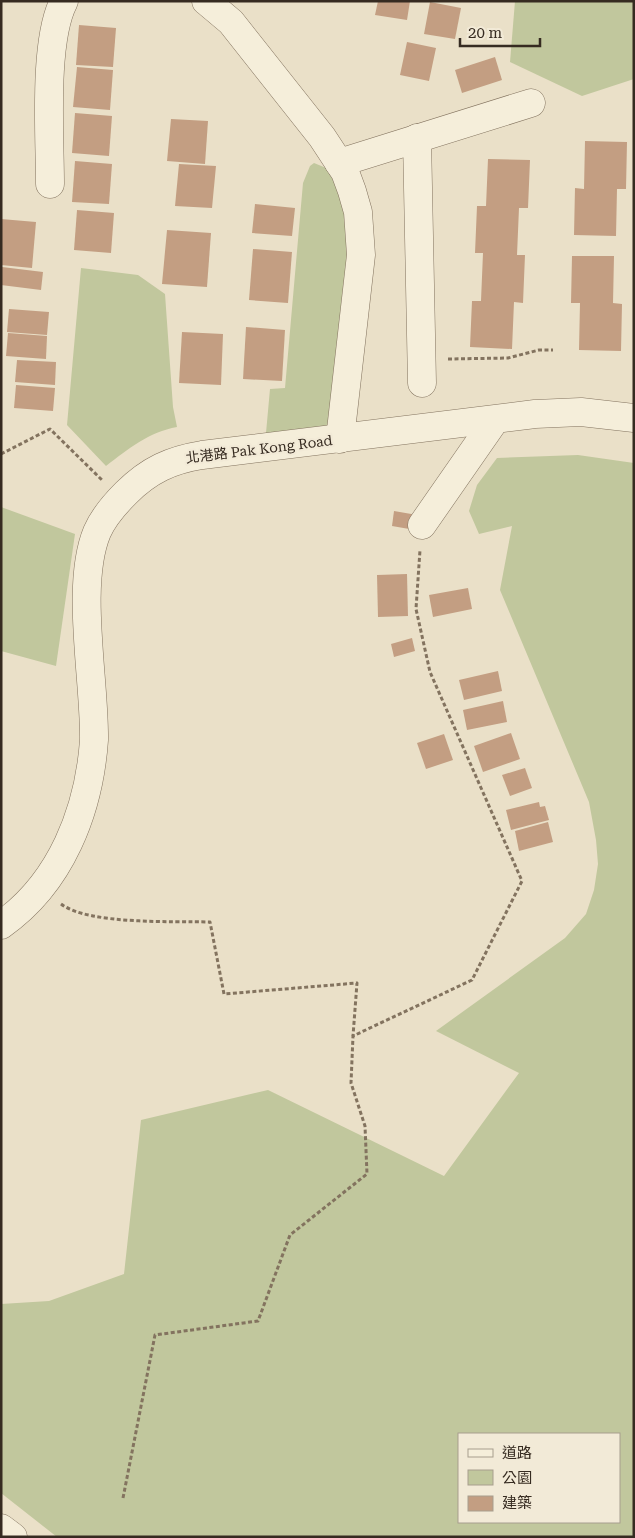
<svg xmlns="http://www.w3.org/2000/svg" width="635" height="1538" font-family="'Roboto Serif','Noto Sans TC',serif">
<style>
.green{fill:#c1c79d;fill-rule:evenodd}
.building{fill:#c39e82}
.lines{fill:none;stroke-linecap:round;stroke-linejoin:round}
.minor-casing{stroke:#83735f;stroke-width:29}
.path{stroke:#83735f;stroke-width:3;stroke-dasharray:4 2.5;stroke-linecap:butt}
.minor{stroke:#f5eeda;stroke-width:28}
.labels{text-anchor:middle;stroke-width:4.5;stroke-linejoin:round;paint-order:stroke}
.street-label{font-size:14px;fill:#362b21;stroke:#f2ead7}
</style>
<rect width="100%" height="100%" fill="#eae0c8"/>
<g class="green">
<path d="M515 1H634V79L582 96 510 62Z"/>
<path d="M314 163 336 172 352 228 333 438 265 444 270 389 285 388 303 183 310 166Z"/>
<path d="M81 268 138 275 165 294 173 407 177 427C149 432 128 449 106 466L67 425Z"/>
<path d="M578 455 634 463V1537H57L1 1493V1304L49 1301 124 1274 141 1120 268 1090 444 1176 519 1073 436 1031 565 938 586 914 594 890 598 864 596 840 589 802 500 590 512 526 479 534 469 511 477 485 497 458ZM619 1434V1522H459V1434Z"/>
<path d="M1 507 75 534 56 666 1 651Z"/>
</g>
<g class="building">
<path d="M378 1H410L407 20 375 15Z"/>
<path d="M430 2 461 8 455 39 424 34Z"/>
<path d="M79 25 116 28 113 67 76 65Z"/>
<path d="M407 42 436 48 429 81 400 75Z"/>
<path d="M495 57 502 80 462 93 455 70Z"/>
<path d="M77 67 113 70 110 110 73 107Z"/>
<path d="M75 113 112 116 109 156 72 153Z"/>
<path d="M171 119 208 121 205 164 167 161Z"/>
<path d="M585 141 627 142 626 189H617L616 236 574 235 575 188 584 189Z"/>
<path d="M488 159 530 160 528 208H519L517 255H525L523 303 514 302 512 349 470 347 472 301H481L483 253H475L477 206H486Z"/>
<path d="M75 161 112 164 109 204 72 202Z"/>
<path d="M179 164 216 166 212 208 175 206Z"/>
<path d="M255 204 295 208 292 236 252 233Z"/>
<path d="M77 210 114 213 111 253 74 250Z"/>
<path d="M1 219 36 222 32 268 1 265Z"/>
<path d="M167 230 211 233 207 287 162 284Z"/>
<path d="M253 249 292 252 288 303 249 300Z"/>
<path d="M572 256H614L613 303 622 304 621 351 579 350 580 303H571Z"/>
<path d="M2 267 43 272 41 290 1 285Z"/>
<path d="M9 309 49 312 47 335 7 332Z"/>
<path d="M246 327 285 330 282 381 243 379Z"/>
<path d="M182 332 223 334 221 385 179 383Z"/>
<path d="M8 333 47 336 46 359 6 356Z"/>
<path d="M17 360 56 362 55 385 15 382Z"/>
<path d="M16 385 55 388 53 411 14 408Z"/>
<path d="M394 511 417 515 415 530 392 526Z"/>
<path d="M407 574 408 616 378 617 377 575Z"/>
<path d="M468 588 472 609 433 617 429 595Z"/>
<path d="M412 638 415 651 394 657 391 644Z"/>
<path d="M498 671 502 691 464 700 459 680Z"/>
<path d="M503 701 507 722 467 730 463 710Z"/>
<path d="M511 733 520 759 483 772 474 746Z"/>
<path d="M444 734 453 760 426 769 417 743Z"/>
<path d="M525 768 532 788 510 796 502 775Z"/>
<path d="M539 802 540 807 545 806 549 820 511 830 506 810Z"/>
<path d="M548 822 553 842 519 851 515 831Z"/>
</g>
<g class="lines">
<g class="minor-casing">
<g id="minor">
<path d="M206 1 231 22 322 137 345 172 352 191 358 212 361 255 340 439"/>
<path d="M417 138 422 383"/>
<path d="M339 163 531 103"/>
<path d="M50 184C50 136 43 41 64 1"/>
<path d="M422 525 495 420"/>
<path d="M1 925C61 883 89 811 94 740 95 681 75 585 97 532 103 518 115 504 126 493 149 470 171 460 202 455L535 414 581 412 634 418"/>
<path d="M1 1528 13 1537"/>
</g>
</g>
<g class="path">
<path d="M448 359 508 358 539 350H553"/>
<path d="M1 454 50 429 102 480"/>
<path d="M61 904C89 925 173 921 210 922L224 994 357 983 353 1036"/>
<path d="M123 1498 155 1335 258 1321 290 1235 367 1174 365 1126 351 1083 353 1036 472 980 522 881 430 672 416 609 420 550"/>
</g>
<use href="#minor" class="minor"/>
</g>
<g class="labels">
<g class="street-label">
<text transform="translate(259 449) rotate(-7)" y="5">北港路 Pak Kong Road</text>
</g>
</g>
<rect width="635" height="1538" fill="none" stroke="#362b21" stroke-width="5"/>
<rect x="458" y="1433" width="162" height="90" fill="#f2ead7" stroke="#a79e8e"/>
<rect x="468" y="1449" width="25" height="8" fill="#f5eeda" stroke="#a79e8e"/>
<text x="502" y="1458" font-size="15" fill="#362b21">道路</text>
<rect x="468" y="1470" width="25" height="15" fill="#c1c79d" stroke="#a79e8e"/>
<text x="502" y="1483" font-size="15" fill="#362b21">公園</text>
<rect x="468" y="1496" width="25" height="15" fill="#c39e82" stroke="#a79e8e"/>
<text x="502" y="1508" font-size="15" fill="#362b21">建築</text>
<path d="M460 38v8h80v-8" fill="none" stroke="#362b21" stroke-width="2.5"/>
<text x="468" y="38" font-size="15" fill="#362b21" stroke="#f2ead7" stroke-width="4" paint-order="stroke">20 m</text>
</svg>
